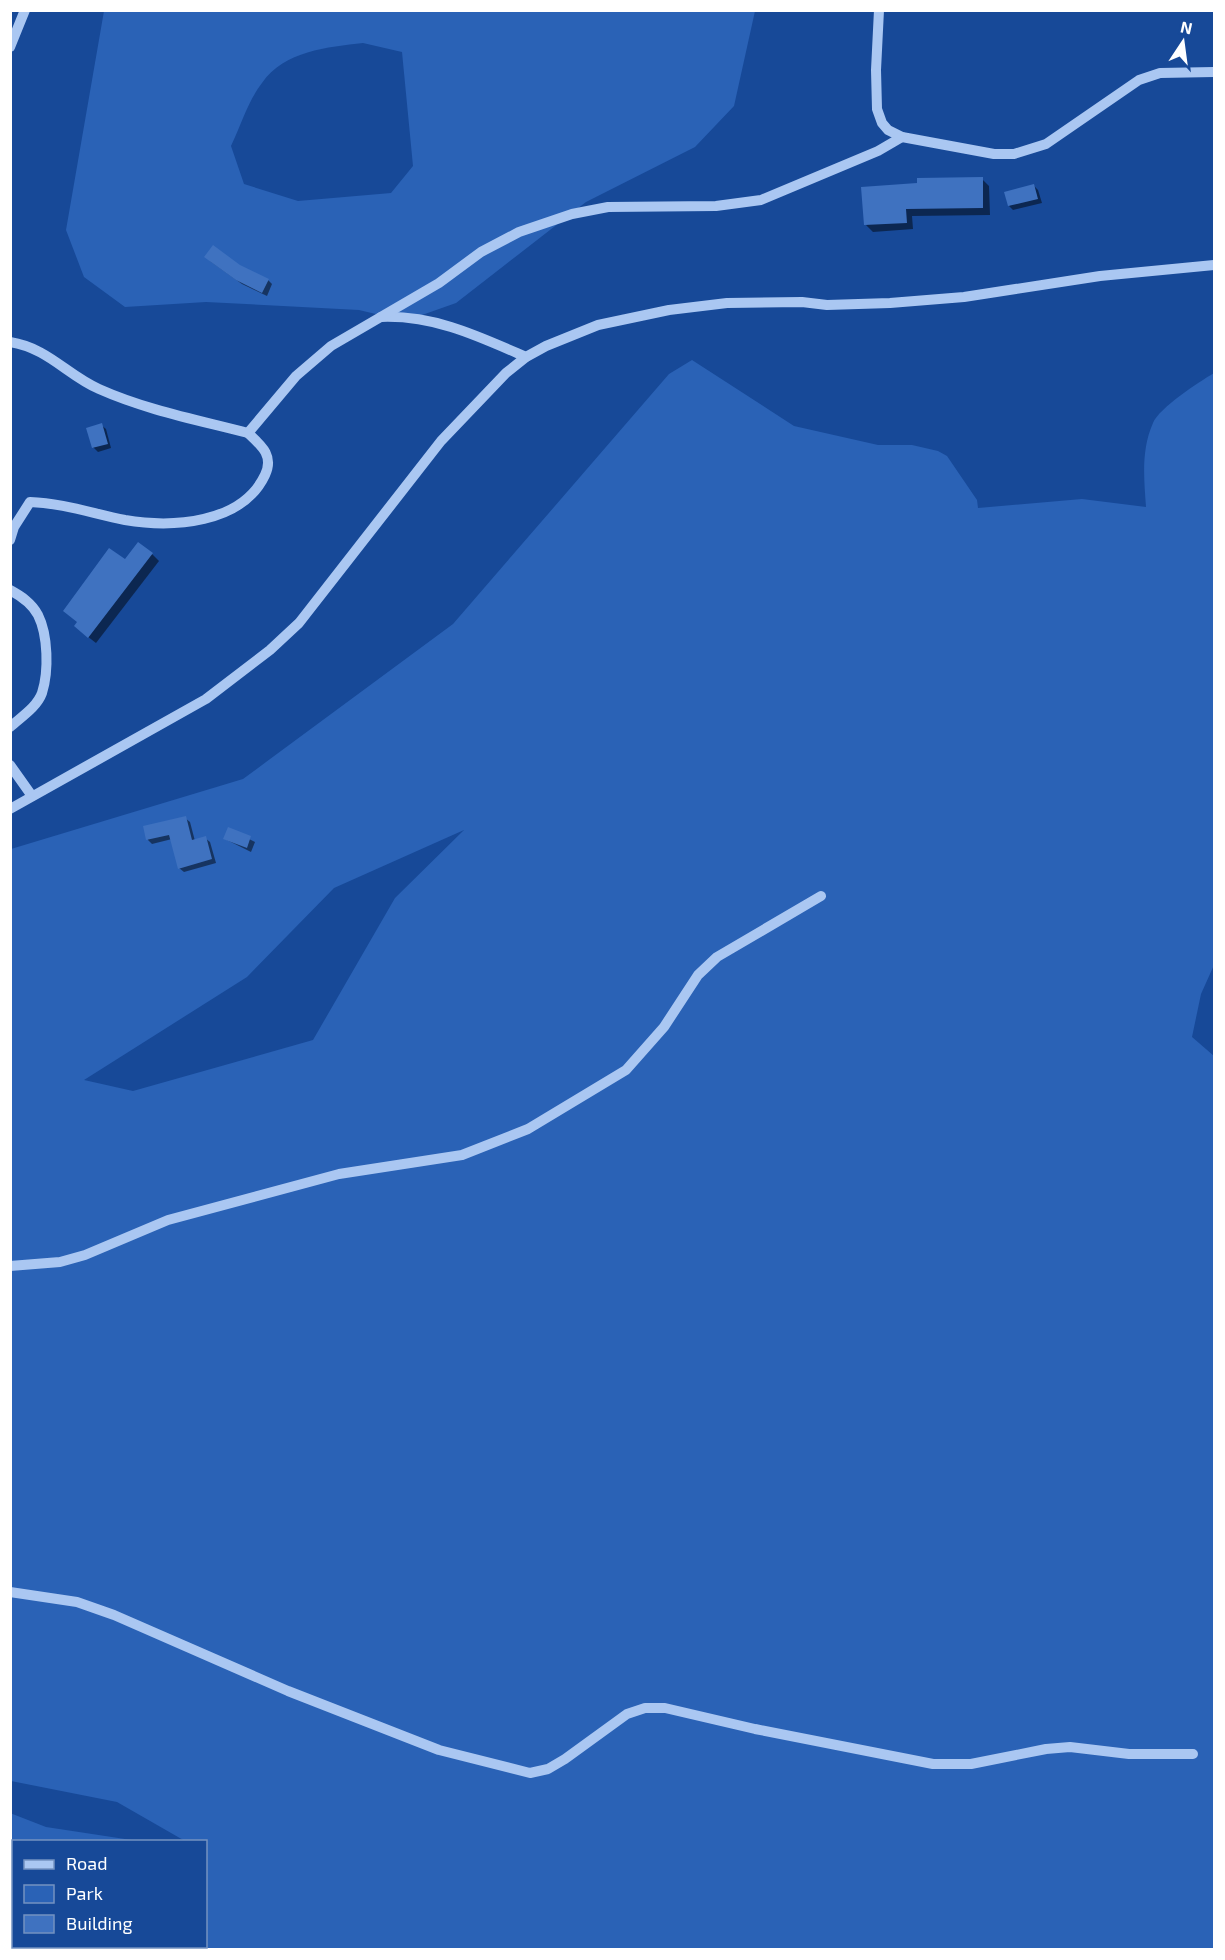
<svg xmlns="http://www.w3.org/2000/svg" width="1225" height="1960" font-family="'Exo 2',sans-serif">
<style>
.green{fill:#2a62b6;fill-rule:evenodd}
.shadow{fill:#0007}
.building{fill:#3f72c0}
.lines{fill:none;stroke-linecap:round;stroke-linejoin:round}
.minor{stroke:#aac7f2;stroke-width:10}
</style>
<rect width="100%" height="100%" fill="#174998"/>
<g class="green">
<path d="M104 11H755L734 106 695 147 586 202 456 303 405 321 359 310 206 302 125 307 84 277 66 230ZM363 43 402 52 413 166 391 193 298 201 244 184 231 146C241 125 248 101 262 83 284 51 328 47 363 43Z"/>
<path d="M692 360 794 426 878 445H912L938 451 947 456 977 500 978 508 1082 499 1146 507C1144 479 1141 450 1153 423 1159 408 1199 382 1214 373V965L1201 994 1192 1037 1214 1056V1949H49L45 1947 206 1946V1842L185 1841 117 1802 11 1781V849L243 779 453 624 669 374ZM464 830 395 898 313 1040 133 1091 84 1080 247 977 334 888Z"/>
<path d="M10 1813 46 1827 138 1841 14 1842 13 1927 10 1925Z"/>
</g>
<g class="shadow">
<path d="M982 179 989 186 990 215 912 216 913 229 873 232 866 225Z"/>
<path d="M1034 186 1038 190 1042 203 1013 210 1009 206Z"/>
<path d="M210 261 239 267 268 280 272 284 267 296 242 284Z"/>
<path d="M101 425 106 429 111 448 98 452 93 447Z"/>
<path d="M152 554 159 561 96 643 83 633 125 561Z"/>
<path d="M185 818 190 822 195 841 205 838 210 842 216 863 184 872 179 868 172 839 152 844 148 840 145 827Z"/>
<path d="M229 829 255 842 251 852 225 839Z"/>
</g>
<g class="building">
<path d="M983 177V208L906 209 907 223 864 225 861 187 917 183V178Z"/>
<path d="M1034 184 1038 199 1008 206 1004 192Z"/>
<path d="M213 245 240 265 269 279 262 293 236 280 204 257Z"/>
<path d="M102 423 108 444 92 448 86 428Z"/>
<path d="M138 542 153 553 88 638 74 626 77 622 63 611 109 548 125 559Z"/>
<path d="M186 816 192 840 206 836 212 859 178 869 169 835 146 840 143 826Z"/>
<path d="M228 827 251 836 247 848 223 839Z"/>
</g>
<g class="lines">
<g class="minor">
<path d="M879 10 876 70 877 109 882 123 888 130 902 137 994 154H1014L1046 144 1139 80 1160 73 1214 72"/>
<path d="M10 47 25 10"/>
<path d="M381 317C434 315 478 336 526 357"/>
<path d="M10 342C48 348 67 375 99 389 146 410 198 420 248 433 262 446 274 456 265 475 242 524 172 528 125 520 94 514 63 503 30 502L14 527 10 540"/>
<path d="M248 433 296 376 331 346 439 283 481 252 519 232 572 214 608 207 716 206 761 200 878 151 902 137"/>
<path d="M10 590C21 596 32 603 38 615 48 635 49 671 42 693 37 707 21 717 10 727"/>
<path d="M10 765 32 796"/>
<path d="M10 809 206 699 270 650 299 623 441 441 506 373 526 357 546 346 598 325 669 310 727 303 802 302 827 305 890 303 964 297 1100 276 1214 265"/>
<path d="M10 1266 60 1262 85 1255 168 1220 339 1174 462 1155 528 1129 626 1070 664 1027 698 975 717 957 821 896"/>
<path d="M10 1592 77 1602 114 1615 288 1691 439 1750 530 1773 548 1769 565 1759 627 1714 645 1708H665L755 1729 933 1764H971L1046 1749 1070 1747 1129 1754H1193"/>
</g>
</g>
<rect width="1225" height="1960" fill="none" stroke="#ffffff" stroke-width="24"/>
<rect x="12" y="1840" width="195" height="108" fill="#174998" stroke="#7492c1" stroke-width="1.5"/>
<rect x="24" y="1860" width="30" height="9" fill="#aac7f2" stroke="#7492c1" stroke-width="1.5"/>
<text x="66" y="1870" font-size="18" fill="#ffffff">Road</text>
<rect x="24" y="1885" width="30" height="18" fill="#2a62b6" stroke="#7492c1" stroke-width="1.5"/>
<text x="66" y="1900" font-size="18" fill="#ffffff">Park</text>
<rect x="24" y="1915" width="30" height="18" fill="#3f72c0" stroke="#7492c1" stroke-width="1.5"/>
<text x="66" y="1930" font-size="18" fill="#ffffff">Building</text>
<g transform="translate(1183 42) rotate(13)" stroke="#174998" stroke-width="4.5" paint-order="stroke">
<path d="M0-4.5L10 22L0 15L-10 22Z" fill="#ffffff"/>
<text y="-9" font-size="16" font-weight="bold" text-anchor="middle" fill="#ffffff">N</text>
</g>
</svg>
